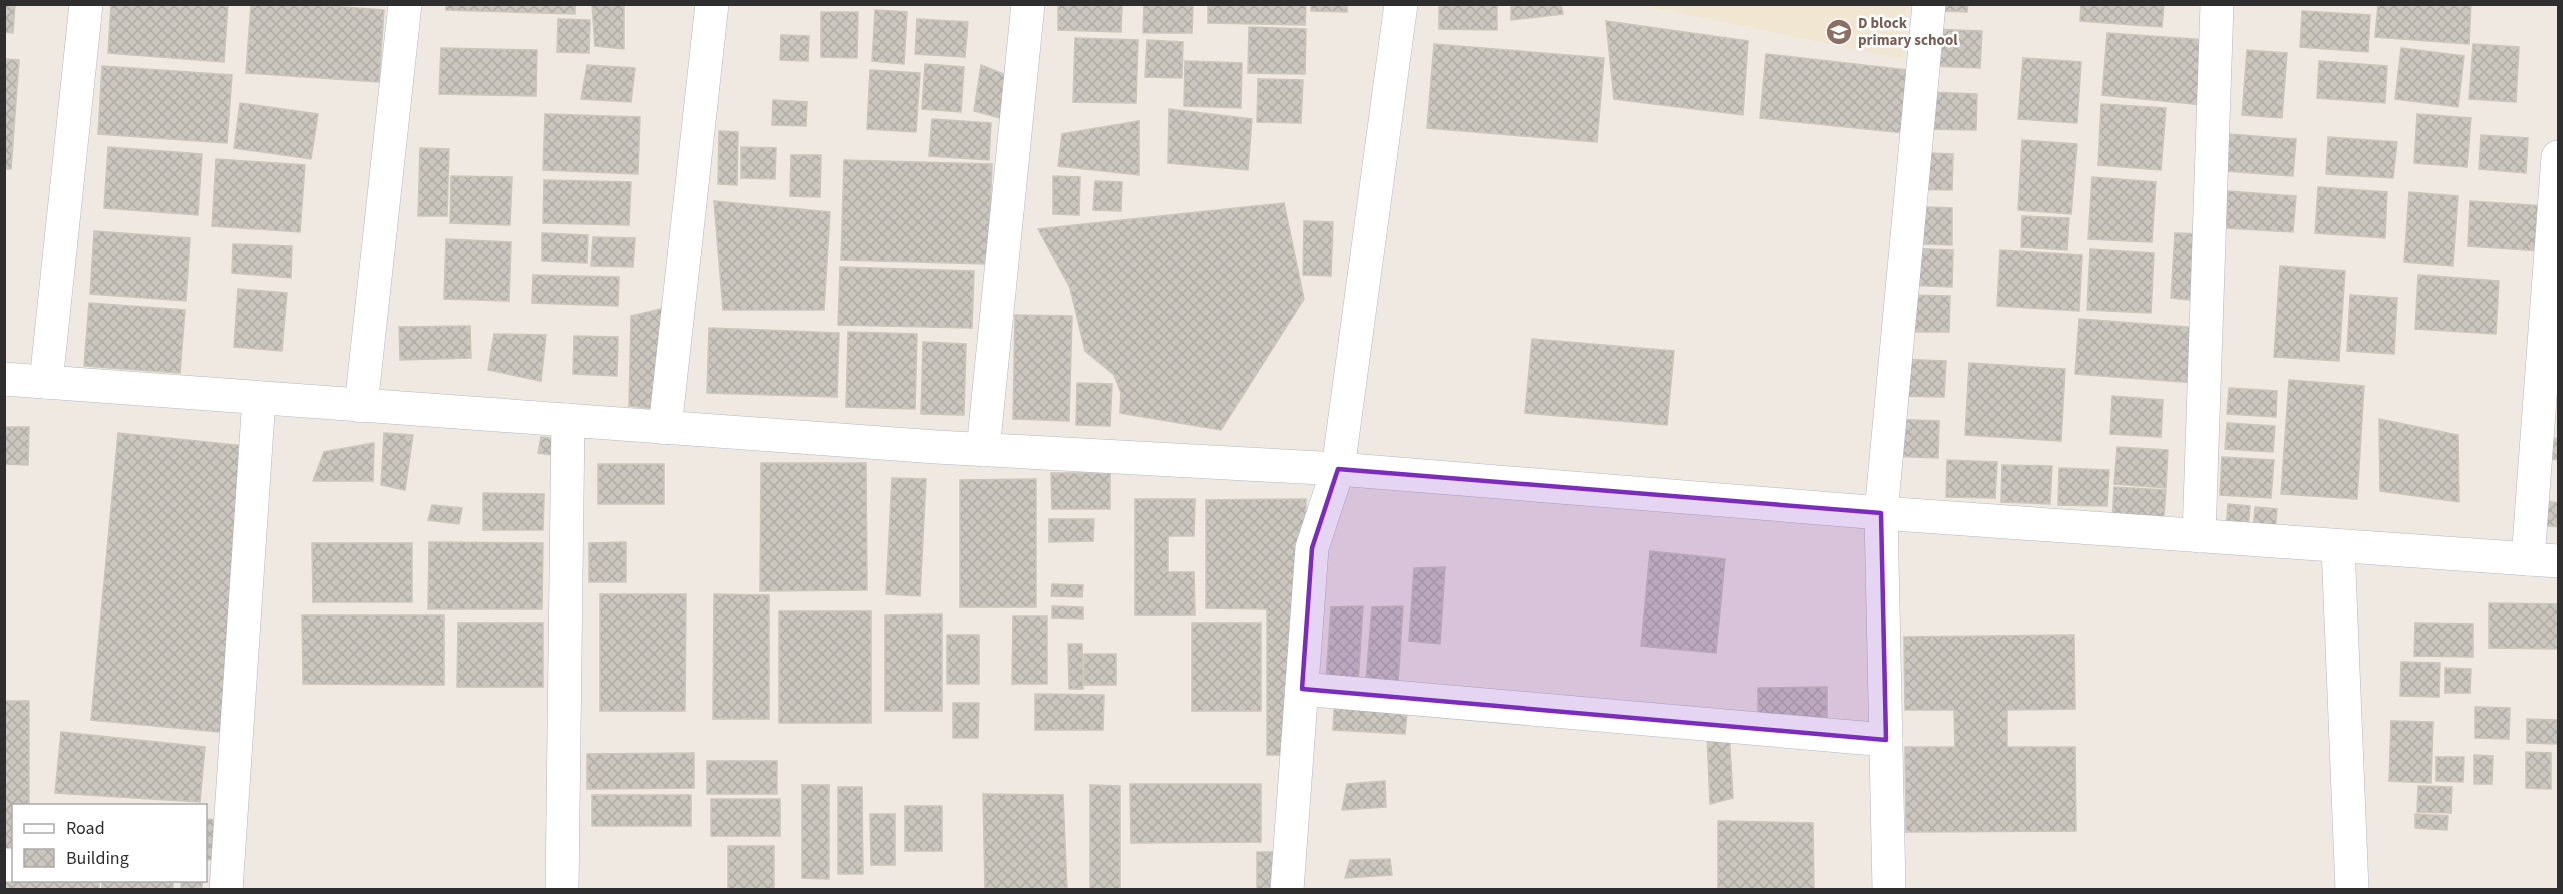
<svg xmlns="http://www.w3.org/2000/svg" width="2563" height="894" font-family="'Source Sans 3',sans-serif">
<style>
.education{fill:#f0e6d1}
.building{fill:url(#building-cross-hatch);stroke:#cbc5ba;stroke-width:1.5}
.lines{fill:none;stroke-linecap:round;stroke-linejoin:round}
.minor-casing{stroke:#b4b7c1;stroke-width:34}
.minor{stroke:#fff;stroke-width:33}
.marked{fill:#7b2cbf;fill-opacity:0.2;stroke:#7b2cbf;stroke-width:4.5;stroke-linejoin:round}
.labels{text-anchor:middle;stroke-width:5;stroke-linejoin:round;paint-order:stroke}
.education-label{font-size:15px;font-weight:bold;fill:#785e54;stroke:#fff;text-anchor:start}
</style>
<defs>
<pattern id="building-cross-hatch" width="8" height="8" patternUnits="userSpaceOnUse" patternTransform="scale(1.5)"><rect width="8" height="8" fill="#cbc7bf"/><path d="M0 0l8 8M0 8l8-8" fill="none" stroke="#afaba4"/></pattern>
</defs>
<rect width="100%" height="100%" fill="#efe9e1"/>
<path class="education" d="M1640 5H1907L1904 59Z"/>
<g class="building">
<path d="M4 4H15L13 33 4 32Z"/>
<path d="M111 4H228L224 62 108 53Z"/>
<path d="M251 4H303L384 10 379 82 246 73Z"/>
<path d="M446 4H575V14L446 10Z"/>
<path d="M592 4H624V49L595 46Z"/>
<path d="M1058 4H1122L1121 32 1058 30Z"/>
<path d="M1144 4H1193L1192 33H1143Z"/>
<path d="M1208 4H1306L1305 25 1208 23Z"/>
<path d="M1311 4H1347V12L1311 11Z"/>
<path d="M1439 4H1497V30L1439 29Z"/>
<path d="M1511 4H1561L1563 14 1511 20Z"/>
<path d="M1918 4H1968L1967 12 1918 10Z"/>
<path d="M2081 4H2164L2162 27 2080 21Z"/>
<path d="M2378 4H2471L2469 44 2375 37Z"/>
<path d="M875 10 907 12 904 64 872 61Z"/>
<path d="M2302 11 2370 15 2368 52 2300 47Z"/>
<path d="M821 12H858L857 58 821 57Z"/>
<path d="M558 19 590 20 589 53 557 52Z"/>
<path d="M917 19 968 22 965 57 915 54Z"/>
<path d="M1606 21 1748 41 1743 115 1614 99Z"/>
<path d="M1249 27 1306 29 1305 74 1248 73Z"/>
<path d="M1932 29 1982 31 1980 68 1932 66Z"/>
<path d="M2107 33 2207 40 2203 105 2102 95Z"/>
<path d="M781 35 809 36 808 61 780 60Z"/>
<path d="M1075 38 1138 40 1136 103 1073 102Z"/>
<path d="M1147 40 1183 42 1182 78 1145 77Z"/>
<path d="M1434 44 1604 58 1597 142 1427 128Z"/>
<path d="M2473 44 2519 47 2516 102 2469 99Z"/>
<path d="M441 48 537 50 536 96 439 94Z"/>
<path d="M2401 48 2464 56 2458 107 2395 99Z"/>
<path d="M2247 50 2287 53 2282 118 2242 115Z"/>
<path d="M1766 54 1907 70 1904 133 1760 118Z"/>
<path d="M2023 58 2081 62 2077 123 2018 119Z"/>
<path d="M4 59 19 60 11 169H4Z"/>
<path d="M1185 61 1242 63 1241 108 1184 106Z"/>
<path d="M2319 61 2387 66 2385 103 2317 98Z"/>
<path d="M925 64 964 67 961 112 922 109Z"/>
<path d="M587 65 635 68 631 102 581 99Z"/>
<path d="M981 65 1011 77 1004 119 974 111Z"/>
<path d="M102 66 232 75 227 143 98 134Z"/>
<path d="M870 70 920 73 916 132 867 129Z"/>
<path d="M1258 79 1303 80 1301 123 1257 122Z"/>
<path d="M1927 92 1977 94 1976 130 1926 129Z"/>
<path d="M773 100 807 102 806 126 772 125Z"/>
<path d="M240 103 318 114 311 159 234 148Z"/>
<path d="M2101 104 2166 108 2161 170 2098 165Z"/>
<path d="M1169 109 1252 119 1248 170 1168 163Z"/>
<path d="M545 114 640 117 638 174 543 170Z"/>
<path d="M2417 114 2471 118 2467 167 2414 163Z"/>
<path d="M932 119 991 123 989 160 929 156Z"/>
<path d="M1139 121V175L1058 166 1062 134Z"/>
<path d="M719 131 738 132 737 185 718 184Z"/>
<path d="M2228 134 2296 139 2293 176 2226 171Z"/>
<path d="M2481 135 2528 138 2526 173 2479 169Z"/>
<path d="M2328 137 2397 142 2393 178 2326 174Z"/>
<path d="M2022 140 2077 144 2071 214 2018 210Z"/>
<path d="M108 147 202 154 198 215 104 208Z"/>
<path d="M741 147 776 148 775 179 741 178Z"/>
<path d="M420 148 449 149 447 216H418Z"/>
<path d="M1904 152 1953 154 1952 190 1902 189Z"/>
<path d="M791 155H821L820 197 790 196Z"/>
<path d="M216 159 305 165 300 232 212 226Z"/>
<path d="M844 160 992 164 988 264 841 260Z"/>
<path d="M451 176 512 177 510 225 450 223Z"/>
<path d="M1053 176 1080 177 1079 215 1053 214Z"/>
<path d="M2092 177 2156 182 2152 242 2088 239Z"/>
<path d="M544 180 631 182 629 225 543 223Z"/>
<path d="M1095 181 1122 182 1121 211 1093 210Z"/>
<path d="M2318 187 2387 192 2385 238 2315 233Z"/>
<path d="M2228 191 2296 196 2293 232 2226 228Z"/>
<path d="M2409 192 2458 196 2453 266 2404 262Z"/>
<path d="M714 201 830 212 824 310H723Z"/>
<path d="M2470 201 2545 206 2542 251 2468 246Z"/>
<path d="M1284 203 1304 299 1221 430 1120 413 1121 393 1114 375 1085 351 1070 288 1038 229Z"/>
<path d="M1903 206 1952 208V245L1902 243Z"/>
<path d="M2022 216 2069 218 2067 250 2021 247Z"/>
<path d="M1304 221 1333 222 1331 276 1303 275Z"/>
<path d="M94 231 190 238 186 301 90 294Z"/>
<path d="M542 233 588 235 587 263 542 261Z"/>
<path d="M2175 233 2204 234 2200 301 2171 298Z"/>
<path d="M593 237 635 238 633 267 591 266Z"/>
<path d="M446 239 511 242 509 301 444 299Z"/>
<path d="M233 244 292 246 291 278 232 273Z"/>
<path d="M1904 248 1953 250 1952 287 1902 285Z"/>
<path d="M2090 249 2154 253 2151 313 2087 310Z"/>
<path d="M2000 250 2082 255 2079 311 1997 306Z"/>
<path d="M2280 266 2345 271 2339 361 2274 357Z"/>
<path d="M840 267 974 271 972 328 838 325Z"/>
<path d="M533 275 619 277 618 306 532 303Z"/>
<path d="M2418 275 2499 281 2496 334 2415 329Z"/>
<path d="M238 289 287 293 282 351 234 347Z"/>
<path d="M1900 295 1950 296 1949 332H1900Z"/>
<path d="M2350 295 2397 298 2394 354 2347 351Z"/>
<path d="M89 303 185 310 180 373 84 366Z"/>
<path d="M682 304 676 411 629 406 631 316Z"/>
<path d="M1015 315 1072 316 1069 421 1013 419Z"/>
<path d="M2079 319 2200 328 2196 383 2075 374Z"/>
<path d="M470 326 471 358 400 360 399 327Z"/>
<path d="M709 328 839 333 837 397 707 393Z"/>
<path d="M848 332 917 334 915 409 846 407Z"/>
<path d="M494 334 546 335 541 381 488 370Z"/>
<path d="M574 336 618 337 617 376 573 374Z"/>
<path d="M1532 339 1674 351 1667 425 1525 413Z"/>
<path d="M923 342 966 344 964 415 921 414Z"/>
<path d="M1896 359 1946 361 1944 397 1894 396Z"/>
<path d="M1969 363 2065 369 2061 441 1965 435Z"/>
<path d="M2289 380 2364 386 2357 499 2281 494Z"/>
<path d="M1077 383 1112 384 1110 426 1076 425Z"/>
<path d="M2229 388 2277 391 2276 417 2227 414Z"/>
<path d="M2112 396 2163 400 2161 437 2110 434Z"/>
<path d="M1889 419 1939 421 1938 458 1888 456Z"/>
<path d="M2379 419 2458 435 2459 502 2380 491Z"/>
<path d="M2227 423 2275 426 2273 452 2225 449Z"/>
<path d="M4 427H29L28 465 4 464Z"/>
<path d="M118 433 256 447 229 733 91 720Z"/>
<path d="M384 433 413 435 405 490 381 485Z"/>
<path d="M2535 434 2558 439V460L2532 455Z"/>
<path d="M541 437 563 440 560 456 538 453Z"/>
<path d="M374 443 373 481H313L324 452Z"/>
<path d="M2117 447 2168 450 2166 488 2114 484Z"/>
<path d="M2222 457 2274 460 2271 498 2220 495Z"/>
<path d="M1947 460 1997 462 1995 498 1946 497Z"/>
<path d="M761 463H866L867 590 760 591Z"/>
<rect x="598" y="464" width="66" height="40"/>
<path d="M2002 465 2052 466 2050 504 2001 502Z"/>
<path d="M2059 468 2109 470 2107 506 2058 505Z"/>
<path d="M1051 473H1110V509H1052Z"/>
<path d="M892 478 926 479 920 596 886 594Z"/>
<path d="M1036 479V607H960V480Z"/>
<path d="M2114 487 2166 490 2163 527 2112 524Z"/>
<path d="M483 493 544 494 543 530H483Z"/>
<path d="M1135 499H1195L1194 536H1168V572H1194L1195 615H1135Z"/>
<path d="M1306 499 1305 755H1267V609L1206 608V500Z"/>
<path d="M2546 501 2558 503V527L2542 525Z"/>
<path d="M2228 504 2250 506 2248 530 2226 528Z"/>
<path d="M432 505 462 508 459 524 428 520Z"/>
<path d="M2255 507 2277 509 2275 534 2253 532Z"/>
<path d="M1049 519H1094L1093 541 1049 542Z"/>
<path d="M429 542 543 543 542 609H428Z"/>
<path d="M626 542V582H589V543Z"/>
<path d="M312 543H412V602H313Z"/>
<path d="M1650 551 1725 559 1716 653 1641 646Z"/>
<path d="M1445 567 1440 644 1409 641 1414 568Z"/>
<path d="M1052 584 1083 585 1082 597 1051 596Z"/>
<path d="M600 594H686L685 711H600Z"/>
<path d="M714 594 769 595V719H713Z"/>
<path d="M2489 603 2558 604V649L2489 648Z"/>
<path d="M1052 606 1083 607V619L1052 618Z"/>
<path d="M1363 606 1358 683 1326 680 1331 607Z"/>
<path d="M1403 606 1398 683 1366 680 1372 607Z"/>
<rect x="779" y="611" width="92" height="112"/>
<path d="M942 614V711H885V615Z"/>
<path d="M302 615H444V685L303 684Z"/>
<path d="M1013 616H1047V684H1012Z"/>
<path d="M458 623H543V687H457Z"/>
<rect x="1192" y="623" width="69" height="88"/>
<path d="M2415 623 2473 624V657L2414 656Z"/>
<rect x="947" y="635" width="32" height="49"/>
<path d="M2074 635 2075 709 2007 710V747H2075L2076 831 1906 832 1905 747H1955L1954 710H1905L1904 637Z"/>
<path d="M1068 644H1082L1083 689H1069Z"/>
<rect x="1084" y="654" width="32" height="31"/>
<path d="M2401 662 2440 663 2439 697 2400 696Z"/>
<path d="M2445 668 2471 669 2470 693H2445Z"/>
<path d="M1827 687V718H1758V688Z"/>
<path d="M1335 693 1408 701 1405 734 1333 730Z"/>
<path d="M1035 694 1104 695 1103 730H1035Z"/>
<path d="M4 701H29V806H14V854H4Z"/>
<path d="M953 703H979L978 738H953Z"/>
<path d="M2475 707 2510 708 2509 739 2475 738Z"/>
<path d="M2527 719 2558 720V744L2527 743Z"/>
<path d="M2391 721 2433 722 2431 783 2389 781Z"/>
<path d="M1729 731 1733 798 1710 804 1707 734Z"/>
<path d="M61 732 205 747 200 802 55 793Z"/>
<path d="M2526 752 2551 753V789L2526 788Z"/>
<path d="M694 753V788L587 789V754Z"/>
<path d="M2474 755 2493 756 2492 784H2474Z"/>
<path d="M2436 757H2464L2463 782 2436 781Z"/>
<rect x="707" y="761" width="70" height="33"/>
<path d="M1385 781 1386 807 1342 810 1347 784Z"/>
<path d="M1130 784H1261V842L1131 843Z"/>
<path d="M802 785H829V879L802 878Z"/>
<path d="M1090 785 1120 786V890H1090Z"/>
<path d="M2418 786 2452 787 2451 813 2417 812Z"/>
<path d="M838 787H862L863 874H838Z"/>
<path d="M983 794 1063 795 1067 890 985 889Z"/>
<rect x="592" y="795" width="99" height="31"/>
<rect x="711" y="799" width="69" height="37"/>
<rect x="905" y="806" width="37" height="45"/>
<path d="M870 814H895V865H871Z"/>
<path d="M2415 814 2448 816 2447 830 2415 828Z"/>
<path d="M206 819 216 820 212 860 206 859Z"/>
<path d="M1718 821 1813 823 1814 890H1718Z"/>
<rect x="728" y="846" width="46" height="44"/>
<rect x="1257" y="852" width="40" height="38"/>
<path d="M1390 859 1392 875 1345 878 1350 860Z"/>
<rect x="4" y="880" width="95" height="10"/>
<rect x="102" y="880" width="71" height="10"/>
<rect x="181" y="880" width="21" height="10"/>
</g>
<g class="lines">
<g class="minor-casing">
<g id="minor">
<path d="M4 379 936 447 1338 469 1881 513 2558 561"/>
<path d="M46 382 86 4"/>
<path d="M361 406 405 4"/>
<path d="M665 428 712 4"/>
<path d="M983 450 1028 4"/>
<path d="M2199 536 2217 4"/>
<path d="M2338 546 2352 890"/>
<path d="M2528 559 2558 157"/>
<path d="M1302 689 1886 740"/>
<path d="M4 865H14"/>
<path d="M226 890 259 398"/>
<path d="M562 890 568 420"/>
<path d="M1287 890 1312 548 1338 469 1401 4"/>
<path d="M1889 890 1881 513 1929 4"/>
</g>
</g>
<use href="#minor" class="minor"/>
</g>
<path class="marked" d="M1338 469 1881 513 1886 740 1302 689 1312 548Z"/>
<defs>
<g id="school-disc" transform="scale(1.35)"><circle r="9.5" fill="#8d6e63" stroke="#fff"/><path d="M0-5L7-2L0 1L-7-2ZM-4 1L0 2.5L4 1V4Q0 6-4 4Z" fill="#fff"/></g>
</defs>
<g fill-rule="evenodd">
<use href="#school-disc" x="1839" y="32"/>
</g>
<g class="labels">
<g class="education-label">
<text x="1858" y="28">D block<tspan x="1858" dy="17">primary school</tspan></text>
</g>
</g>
<rect width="2563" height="894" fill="none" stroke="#2e2e2e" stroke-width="12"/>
<rect x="12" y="804" width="195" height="78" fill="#ffffff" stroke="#ababab" stroke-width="1.5"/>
<rect x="24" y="824" width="30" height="9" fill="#ffffff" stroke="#ababab" stroke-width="1.5"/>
<text x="66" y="834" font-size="18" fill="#2e2e2e">Road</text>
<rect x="24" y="849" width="30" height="18" fill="url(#building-cross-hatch)" stroke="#ababab" stroke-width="1.5"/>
<text x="66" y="864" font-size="18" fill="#2e2e2e">Building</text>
</svg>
